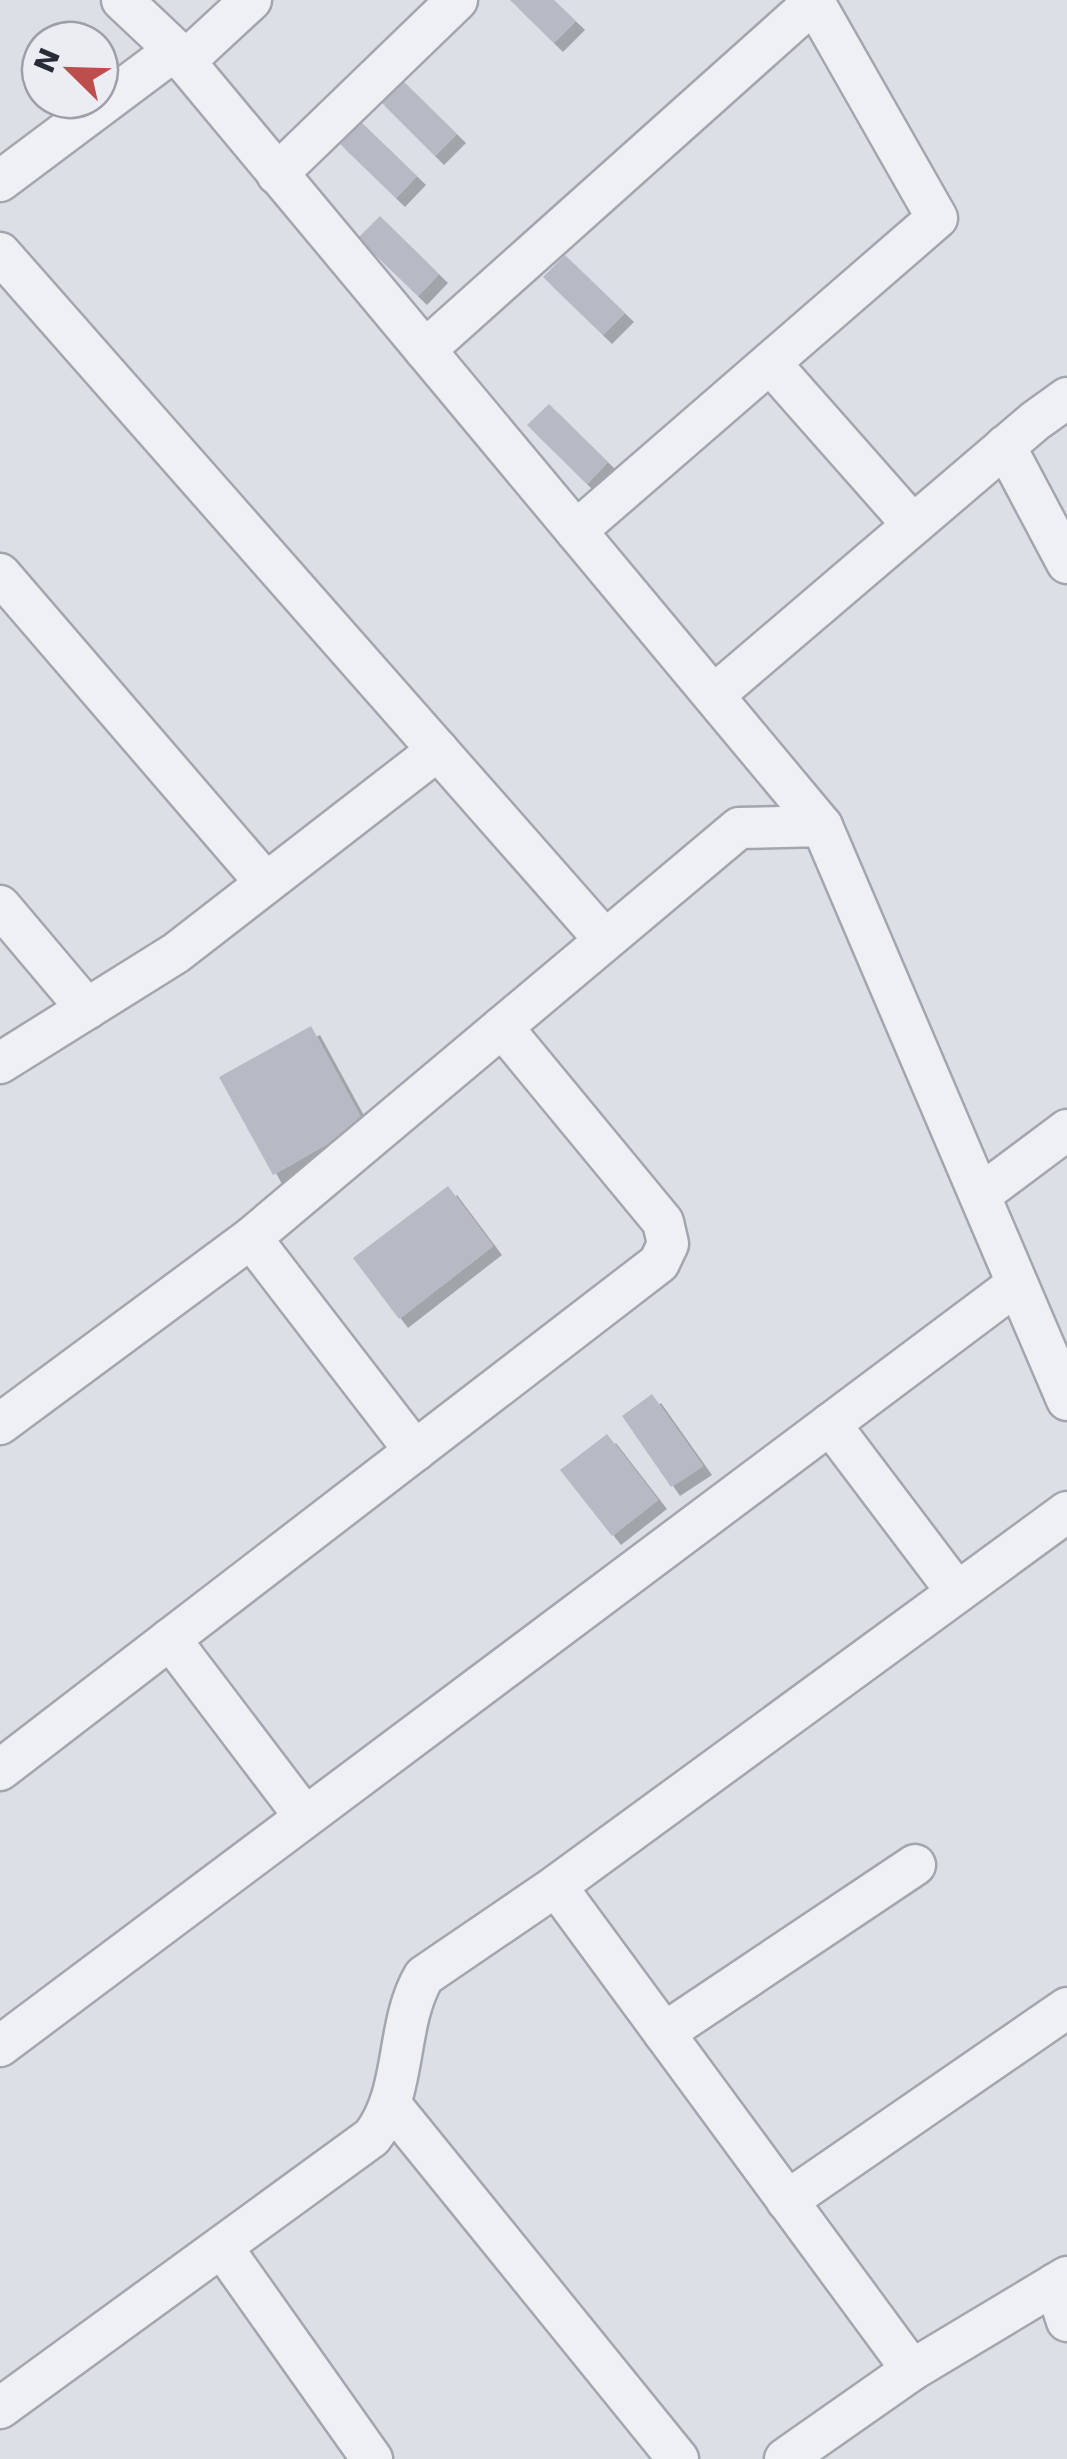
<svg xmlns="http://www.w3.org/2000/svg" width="1067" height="2459" font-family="'DejaVu Sans',sans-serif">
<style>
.building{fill:#b7bac4;filter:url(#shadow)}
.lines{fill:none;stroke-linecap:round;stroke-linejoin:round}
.minor-casing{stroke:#a2a6ae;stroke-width:45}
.minor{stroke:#eff0f4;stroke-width:40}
</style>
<defs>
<filter id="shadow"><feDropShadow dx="9" dy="9" stdDeviation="0" flood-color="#0004"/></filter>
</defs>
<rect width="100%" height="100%" fill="#dcdfe5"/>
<g class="building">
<path d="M510 0H554L576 21 554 43Z"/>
<path d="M397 75 457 134 435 156 376 97Z"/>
<path d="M357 118 417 176 396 198 336 140Z"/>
<path d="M380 216 439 274 418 296 358 238Z"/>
<path d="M565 255 625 313 603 335 543 277Z"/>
<path d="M549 404 608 462 587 484 527 425Z"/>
<path d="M311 1026 364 1123 273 1175 219 1077Z"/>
<path d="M448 1186 493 1246 399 1319 353 1258Z"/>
<path d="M652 1394 703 1466 671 1487 622 1416Z"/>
<path d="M607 1434 658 1500 612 1536 560 1470Z"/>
</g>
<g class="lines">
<g class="minor-casing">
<g id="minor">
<path d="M122 0 175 50 822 826"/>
<path d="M184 62 251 0"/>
<path d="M277 174 457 0"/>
<path d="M0 181 175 50"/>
<path d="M0 253 605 940"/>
<path d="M425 350 814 2"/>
<path d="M770 363 913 525"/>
<path d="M1005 446 1067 563"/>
<path d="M576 531 937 218 813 0"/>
<path d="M0 574 266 883"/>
<path d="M714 695 1035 421 1067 398"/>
<path d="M0 906 87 1009"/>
<path d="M0 1063 176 953 438 750"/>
<path d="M980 1195 1067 1130"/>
<path d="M251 1238 415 1451"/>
<path d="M0 1424 251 1238 739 828 822 826 1067 1400"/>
<path d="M830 1424 957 1592"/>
<path d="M170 1639 305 1817"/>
<path d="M0 1770 659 1263 668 1244 663 1222 502 1027"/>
<path d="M556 1886 912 2370"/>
<path d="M664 2033 915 1865"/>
<path d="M0 2046 1017 1284"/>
<path d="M391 2105 678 2459"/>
<path d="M787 2201 1067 2008"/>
<path d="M222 2247 372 2459"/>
<path d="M1055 2284 1067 2321"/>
<path d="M0 2408 372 2137C408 2091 395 2025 424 1976L556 1886 1067 1512"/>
<path d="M785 2459 912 2370 1067 2277"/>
</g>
</g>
<use href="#minor" class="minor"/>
</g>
<g transform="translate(70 70) rotate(293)"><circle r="48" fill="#ebedf3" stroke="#9da0a9" stroke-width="2.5"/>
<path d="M0-8L18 38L0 25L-18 38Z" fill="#be4d4e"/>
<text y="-15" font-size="28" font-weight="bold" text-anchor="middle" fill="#282c39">N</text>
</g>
</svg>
